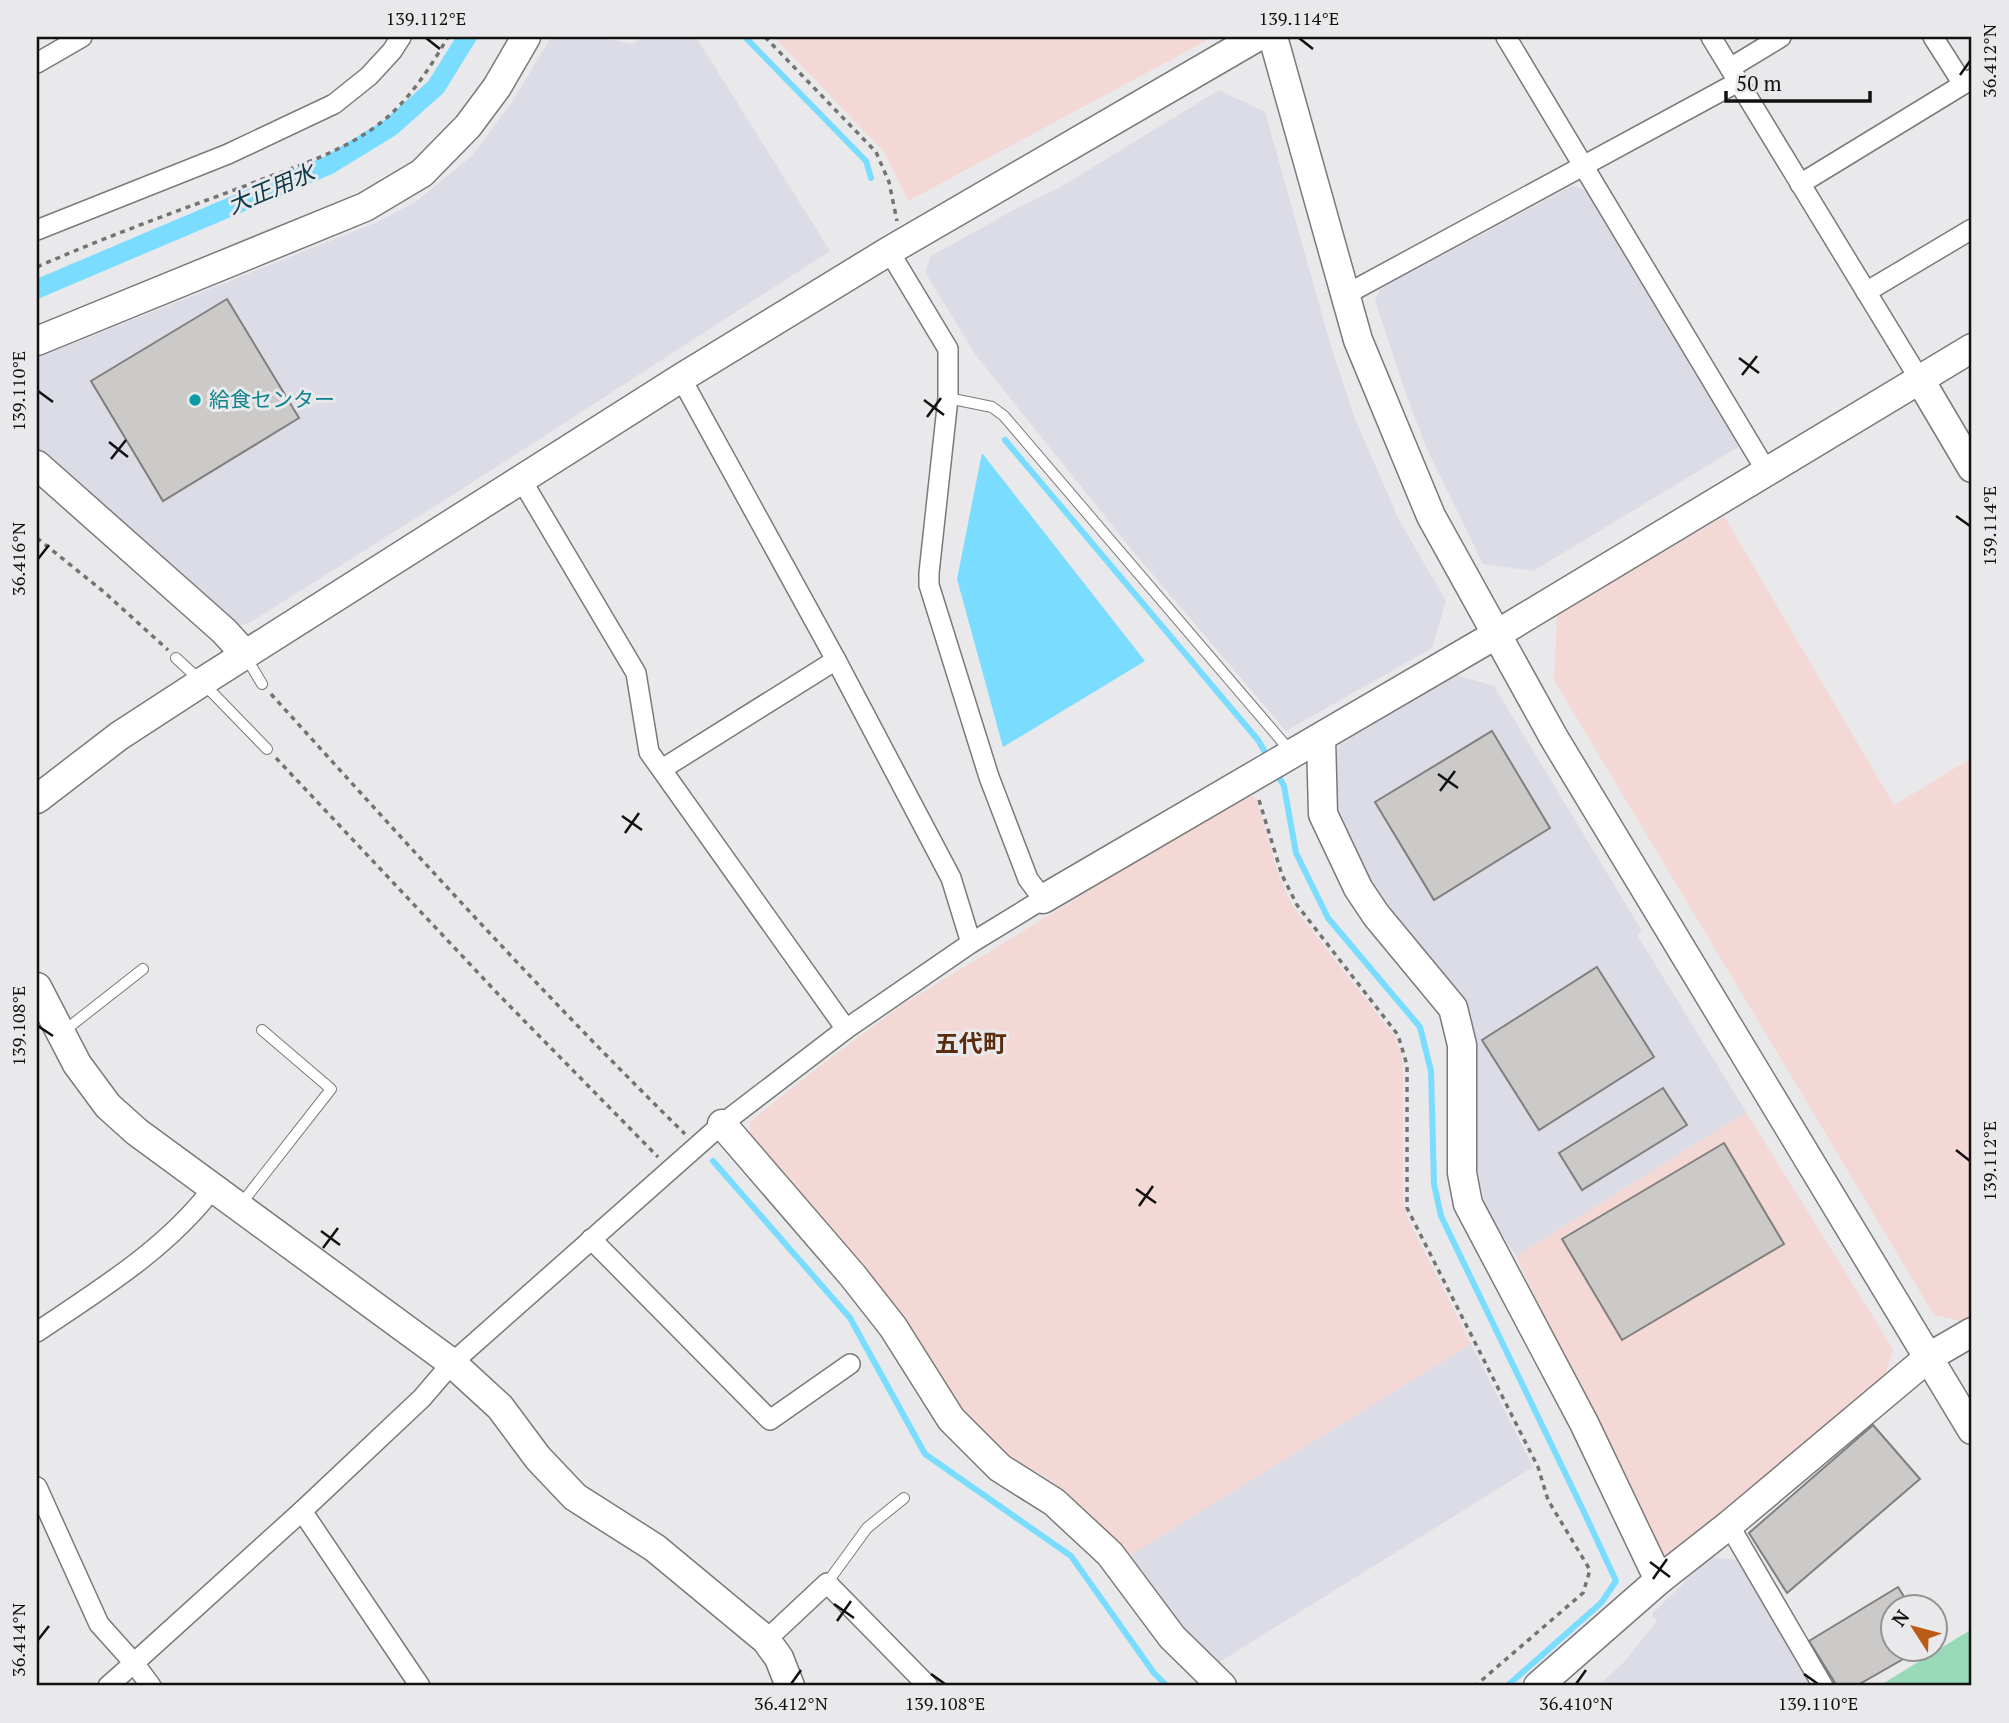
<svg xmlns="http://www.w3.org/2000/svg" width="2009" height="1723" font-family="'PT Serif','Noto Sans JP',serif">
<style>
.commercial{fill:#f3d8d5}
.built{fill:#dbdce5}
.green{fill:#98d9b9}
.water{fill:#7adcff}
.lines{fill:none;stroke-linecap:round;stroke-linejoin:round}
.stream{stroke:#7adcff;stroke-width:6}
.canal{stroke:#7adcff;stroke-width:19}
.building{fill:#cbcac8;stroke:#807f7e;stroke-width:2}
.lane-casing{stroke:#7a7a7b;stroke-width:12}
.street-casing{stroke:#7a7a7b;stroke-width:22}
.secondary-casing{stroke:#7a7a7b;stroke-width:31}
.path{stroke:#737373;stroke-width:3.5;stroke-dasharray:5 5;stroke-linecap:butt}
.lane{stroke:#fff;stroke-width:10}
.street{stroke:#fff;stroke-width:19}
.secondary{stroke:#fff;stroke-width:28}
.ticks{fill:none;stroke:#111;stroke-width:2.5}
.culture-dot{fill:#0f9aa8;stroke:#e9e9eb;stroke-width:2.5}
.labels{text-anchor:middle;stroke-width:6;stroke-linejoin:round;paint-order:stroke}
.culture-label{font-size:21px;fill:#0d838f;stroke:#e9e9eb;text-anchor:start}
.water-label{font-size:23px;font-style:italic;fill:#0a3847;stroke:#e9e9eb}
.quarter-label{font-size:24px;font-weight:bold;fill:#5a2c0d;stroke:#e9e9eb}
.neatline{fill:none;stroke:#111;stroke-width:2.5}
.ticks-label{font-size:18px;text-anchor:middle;fill:#111}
</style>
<rect width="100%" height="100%" fill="#e9e9eb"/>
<g class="commercial">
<path d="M774 37H1213L908 201 884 152Z"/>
<path d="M1724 516 1894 805 1972 758V1317L1965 1322 1934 1315 1554 680 1557 615Z"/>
<path d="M1248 794 1256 798 1279 876 1292 905 1396 1038 1401 1052 1403 1068V1198L1406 1215 1471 1344 1129 1556 1089 1512 1047 1477 1017 1462 986 1434 946 1390 906 1321 878 1284 750 1136V1122L822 1064 905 1003Z"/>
<path d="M1746 1112 1893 1349 1885 1377 1670 1558 1658 1556 1516 1256Z"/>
</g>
<g class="built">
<path d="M551 37H598L632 44 644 37H696L830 251 470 484 251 622 242 625 231 623 37 449V358L377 222 417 201 473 155 514 99Z"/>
<path d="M1219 90 1265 112 1330 343 1355 419 1399 520 1446 601 1432 648 1286 731 1132 550 975 354 925 272 931 256 1021 206 1059 188Z"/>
<path d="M1572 186 1586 190 1740 446 1533 571 1483 564 1427 449 1407 397 1375 300 1380 289Z"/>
<path d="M1452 674 1494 686 1642 931 1637 935 1746 1112 1516 1256 1486 1209 1477 1168 1471 1019 1456 990 1374 890 1336 810 1335 755 1343 738Z"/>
<path d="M1471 1344 1533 1467 1213 1666 1129 1556Z"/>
<path d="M1710 1557 1738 1560 1813 1686H1598L1625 1661 1657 1621 1652 1614Z"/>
</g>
<path class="green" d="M1972 1629V1686H1879Z"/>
<path class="water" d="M982 453 1145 661 1003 747 957 579Z"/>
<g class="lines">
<g class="stream">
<path d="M745 37 866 161 871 178"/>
<path d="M1005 440 1258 740 1269 759"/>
<path d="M1276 772 1284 786 1296 853 1328 918 1420 1027 1431 1071 1434 1184 1441 1216 1584 1512 1616 1581 1601 1603 1507 1686"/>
<path d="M713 1161 850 1318 925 1454 1071 1556 1154 1673 1167 1686"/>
</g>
<path class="canal" d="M37 289 329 165 391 127 436 87 467 37"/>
</g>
<g class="building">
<path d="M227 299 299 418 163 501 91 381Z"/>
<path d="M1492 731 1550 828 1434 900 1375 802Z"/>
<path d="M1597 967 1654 1057 1539 1130 1482 1040Z"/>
<path d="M1663 1088 1687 1125 1582 1190 1559 1153Z"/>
<path d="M1724 1143 1784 1244 1622 1340 1562 1239Z"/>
<path d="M1873 1425 1920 1479 1787 1593 1749 1533Z"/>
<path d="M1898 1587 1911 1608H1894V1650H1919L1856 1686H1837L1809 1641Z"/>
</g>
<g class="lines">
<g class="lane-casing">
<g id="lane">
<path d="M948 398 992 407 1004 416 1292 753"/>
<path d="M246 657 262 684"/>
<path d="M176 658 202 682 267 749"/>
<path d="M64 1031 143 969"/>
<path d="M241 1204 331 1089 262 1030"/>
<path d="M827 1583 867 1528 904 1498"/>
</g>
</g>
<g class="street-casing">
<g id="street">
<path d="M1506 37 1767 472"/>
<path d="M1711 37 1920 380"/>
<path d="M1933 37 1963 84"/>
<path d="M37 63 82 37"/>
<path d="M1730 68 1781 37"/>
<path d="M1800 184 1972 79"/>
<path d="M37 230 228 154 334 104 369 76 392 51 401 37"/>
<path d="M1866 292 1972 229"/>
<path d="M1345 295 1738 82"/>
<path d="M681 378 836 660 951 878 971 943"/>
<path d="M521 479 636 673 649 752 846 1029"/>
<path d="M662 769 836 660"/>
<path d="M591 1239 770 1420 850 1364"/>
<path d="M37 1332C99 1290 167 1249 213 1188"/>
<path d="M37 1487 99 1624 134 1663 108 1686"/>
<path d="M302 1511 420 1686"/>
<path d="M1729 1525 1823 1686"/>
<path d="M766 1640 827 1583 928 1686"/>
<path d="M151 1686 134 1663 302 1511 422 1398 452 1363 722 1124 846 1029 971 943 1043 899 1028 879 989 777 929 585V573L948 398V349L889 251"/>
</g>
</g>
<g class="secondary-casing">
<g id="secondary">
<path d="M1273 37 1358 340 1431 516 1554 738 1972 1430"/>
<path d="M37 341 365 207 422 173 468 126 497 87 526 37"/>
<path d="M1920 380 1972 468"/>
<path d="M37 465 224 631 245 654"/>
<path d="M1321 738 1323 814 1358 888 1376 915 1453 1008 1462 1045V1173L1468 1204 1584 1423 1659 1580"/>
<path d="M37 799 119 736 202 682 681 378 889 251 1257 37"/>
<path d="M1043 899 1497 634 1972 348"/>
<path d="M37 987 77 1064 108 1106 137 1132 452 1363 500 1407 538 1458 575 1497 655 1548 766 1640 779 1658 790 1686"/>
<path d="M722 1124 853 1276 893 1327 951 1419 1000 1468 1054 1502 1110 1554 1172 1637 1222 1686"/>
<path d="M1538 1686 1659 1580 1729 1525 1929 1357 1972 1332"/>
</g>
</g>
<g class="path">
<path d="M765 37 876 152 889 182 897 221"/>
<path d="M37 267C107 236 178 211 250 184 294 167 341 153 379 124 408 102 430 68 448 37"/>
<path d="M37 538 104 592 168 650"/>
<path d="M271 694C406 843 541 993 685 1134"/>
<path d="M276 758 498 994 658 1157"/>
<path d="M1259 800 1282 875 1297 905 1398 1035 1407 1065V1208L1538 1467 1548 1500 1590 1570 1583 1593 1475 1686"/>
</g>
<use href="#lane" class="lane"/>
<use href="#street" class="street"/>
<use href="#secondary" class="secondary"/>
</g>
<path class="ticks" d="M426 38 440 49M1299 38 1313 49M1960 75 1970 61M1739 358 1759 373M1742 375 1757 356M38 391 53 402M924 400 944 415M927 417 941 398M109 442 128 457M111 459 126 440M1956 516 1970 526M38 559 49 545M1438 774 1458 788M1440 791 1455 771M622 816 642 830M625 833 639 813M38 1026 53 1036M1956 1150 1970 1161M1136 1189 1156 1203M1139 1206 1153 1186M321 1231 340 1245M323 1248 338 1228M1650 1562 1670 1577M1653 1579 1667 1559M834 1604 854 1618M837 1621 851 1601M38 1640 49 1626M931 1674 945 1684M1804 1674 1818 1684M791 1684 801 1670M1576 1684 1586 1670"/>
<circle class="culture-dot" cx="195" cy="400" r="7"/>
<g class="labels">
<g class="culture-label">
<text x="209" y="407">給食センター</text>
</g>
<g class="water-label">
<text transform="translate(271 189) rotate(-23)" y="8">大正用水</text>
</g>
<g class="quarter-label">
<text x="971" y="1052">五代町</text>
</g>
</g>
<rect width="2009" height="1723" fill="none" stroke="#e9e9eb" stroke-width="77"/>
<g transform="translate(1914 1628) rotate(306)"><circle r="33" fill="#e9e9eb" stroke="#939394" stroke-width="2"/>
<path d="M0-5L12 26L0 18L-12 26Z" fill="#bb5b15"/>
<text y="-10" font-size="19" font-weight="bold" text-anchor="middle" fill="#111111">N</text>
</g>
<path d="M1726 91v10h144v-10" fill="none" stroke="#111111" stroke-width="3.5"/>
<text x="1736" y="91" font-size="21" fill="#111111" stroke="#e9e9eb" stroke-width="5" paint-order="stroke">50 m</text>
<rect x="38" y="38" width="1932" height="1646" class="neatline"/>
<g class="ticks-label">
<text x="426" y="25">139.112°E</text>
<text x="1299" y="25">139.114°E</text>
<text transform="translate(1990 61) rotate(-90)" y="6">36.412°N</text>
<text transform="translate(19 391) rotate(-90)" y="6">139.110°E</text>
<text transform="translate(1990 526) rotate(-90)" y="6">139.114°E</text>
<text transform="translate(19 559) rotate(-90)" y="6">36.416°N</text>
<text transform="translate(19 1026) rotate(-90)" y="6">139.108°E</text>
<text transform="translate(1990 1161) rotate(-90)" y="6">139.112°E</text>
<text transform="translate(19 1640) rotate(-90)" y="6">36.414°N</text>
<text x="791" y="1710">36.412°N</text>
<text x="945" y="1710">139.108°E</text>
<text x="1576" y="1710">36.410°N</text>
<text x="1818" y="1710">139.110°E</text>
</g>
</svg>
